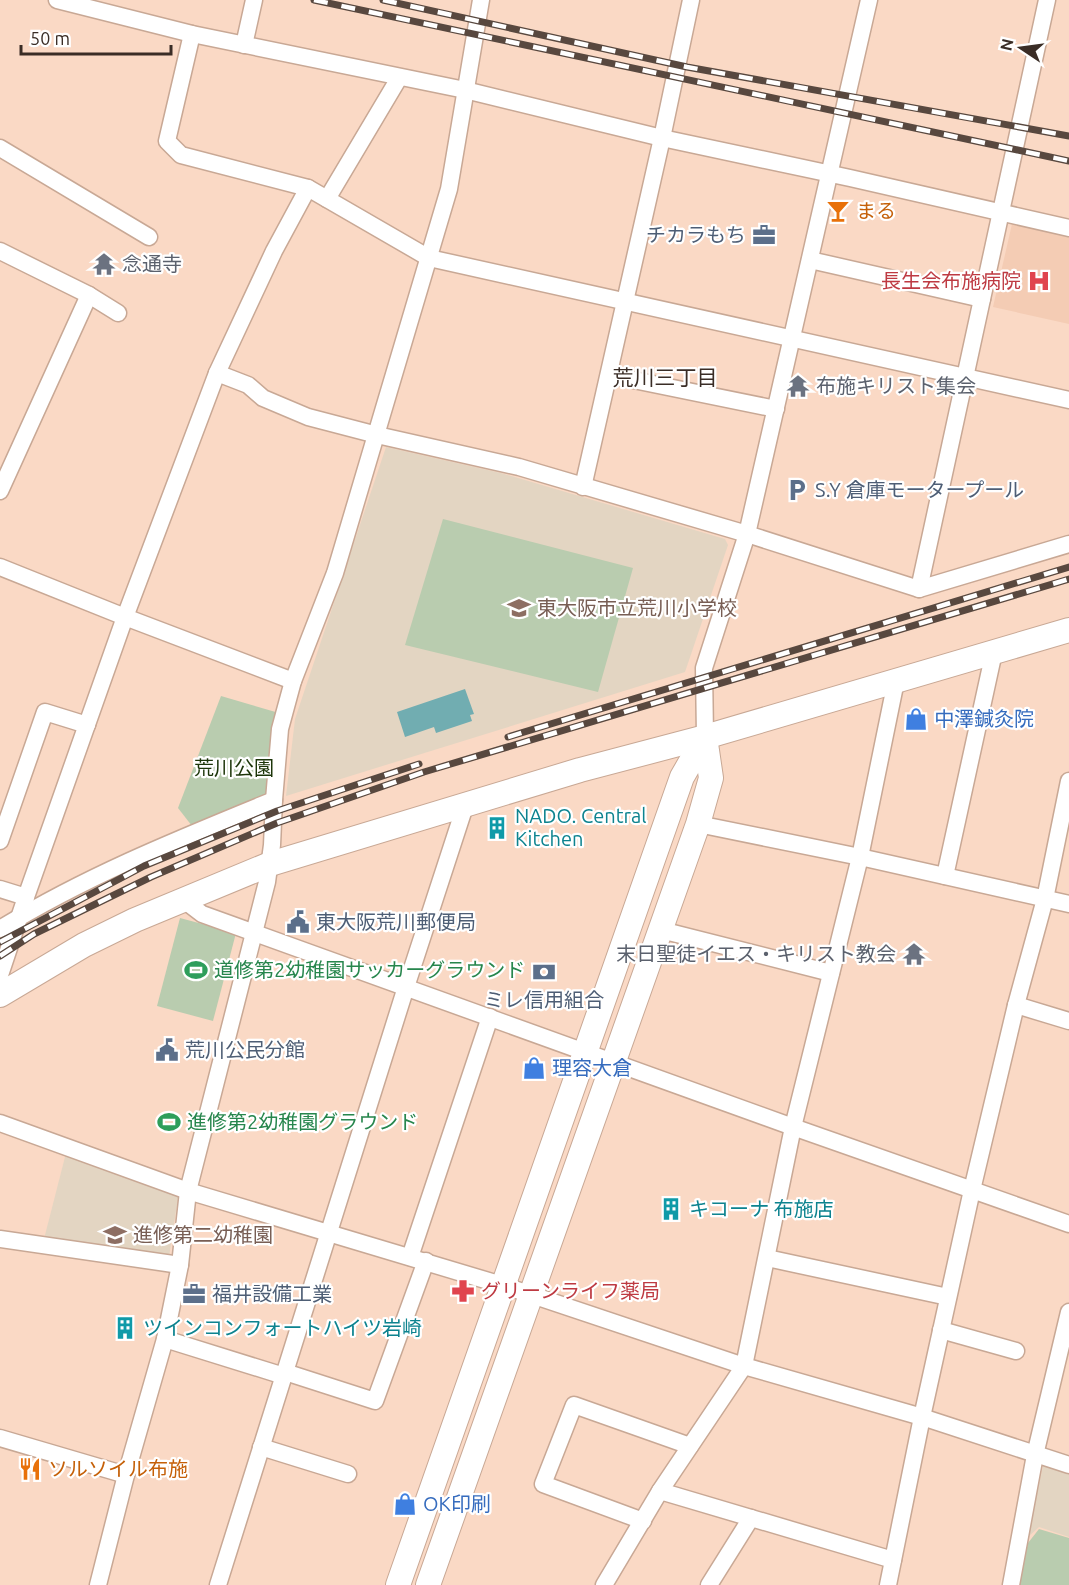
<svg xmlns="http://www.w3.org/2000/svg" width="1069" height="1585" font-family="Ubuntu,'Noto Sans JP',sans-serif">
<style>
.built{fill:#f4ccb4}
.education{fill:#e3d5c2}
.green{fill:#b9ccaf}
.water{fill:#71adb1}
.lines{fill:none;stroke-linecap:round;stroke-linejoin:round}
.street-casing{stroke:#c8a895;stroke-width:19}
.secondary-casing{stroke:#c8a895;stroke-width:26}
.street{stroke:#fff;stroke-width:16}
.secondary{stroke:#fff;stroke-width:24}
.rail-casing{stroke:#58483f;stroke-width:7}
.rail{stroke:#fff;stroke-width:4.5;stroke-dasharray:14;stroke-linecap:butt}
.labels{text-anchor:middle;stroke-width:4.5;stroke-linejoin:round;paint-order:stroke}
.food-label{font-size:20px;fill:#c56008;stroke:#fff;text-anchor:start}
.service-label{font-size:20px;fill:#4e5e75;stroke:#fff;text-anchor:start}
.worship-label{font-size:20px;fill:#5b616d;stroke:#fff;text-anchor:start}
.health-label{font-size:20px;fill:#be3a42;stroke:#fff;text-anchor:end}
.education-label{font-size:20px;fill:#785e54;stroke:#fff;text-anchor:start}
.shop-label{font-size:20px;fill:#366cbe;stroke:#fff;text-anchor:start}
.park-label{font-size:20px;fill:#1c3509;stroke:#fff}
.culture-label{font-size:20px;fill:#0d838f;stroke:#fff;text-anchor:start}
.leisure-label{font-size:20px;fill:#27864d;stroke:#fff;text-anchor:start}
.neighbourhood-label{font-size:21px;fill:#3a2d26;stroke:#fff}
</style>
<rect width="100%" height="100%" fill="#fad9c5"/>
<path class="built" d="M1012 224 1069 237V324L993 307Z"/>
<g class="education">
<path d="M386 447 501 473 725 539 728 545 685 672 286 796 295 719Z"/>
<path d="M66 1153 179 1191 169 1257 44 1239Z"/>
<path d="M1044 1462 1069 1470V1537L1039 1527 1027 1538Z"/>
</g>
<g class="green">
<path d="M443 519 633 568 598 692 405 645Z"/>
<path d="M221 696 279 713 267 795 192 826 178 808Z"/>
<path d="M180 918 236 933 213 1021 157 1006Z"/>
<path d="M1039 1529 1069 1538V1585H1019L1028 1543Z"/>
</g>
<path class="water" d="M465 689 474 714 470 715 472 721 436 733 434 727 405 737 397 712Z"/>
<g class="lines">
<g class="street-casing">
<g id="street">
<path d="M57 0 192 34 465 90 662 138 850 178 1069 228"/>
<path d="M192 34 167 141 181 155 308 188 429 258 1069 400"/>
<path d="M244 45 254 0"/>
<path d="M0 148 149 237"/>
<path d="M327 199 399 78"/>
<path d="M0 251 89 295 118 313"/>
<path d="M810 260 982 299"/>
<path d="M217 373 248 385 263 398 308 417 377 435 519 467 747 534 919 589 1069 544"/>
<path d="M609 375 776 409"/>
<path d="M583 487 662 138 691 0"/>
<path d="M0 491 89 295"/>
<path d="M0 567 125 617 293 681"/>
<path d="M919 589 1047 0"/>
<path d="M705 737 704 668 747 534 869 0"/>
<path d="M698 824 860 857 1069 904"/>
<path d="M0 841 45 712 87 725"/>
<path d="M945 876 994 652"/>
<path d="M0 889 26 897"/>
<path d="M185 901 202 914 793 1127 1069 1224"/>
<path d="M0 929C86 876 181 838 274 800"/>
<path d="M661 930 831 973"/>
<path d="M0 975 26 897 125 617 217 373 274 251 308 188"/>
<path d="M1016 1005 1069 1021"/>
<path d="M0 1123 188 1191 502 1285 744 1366 922 1417 1069 1465"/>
<path d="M0 1239 180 1265"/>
<path d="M410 1257 490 1017"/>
<path d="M767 1258 948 1297"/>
<path d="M941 1330 1016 1351"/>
<path d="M165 1339 284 1376"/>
<path d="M285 1372 375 1401 426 1261"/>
<path d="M0 1438 126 1475"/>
<path d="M261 1447 348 1474"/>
<path d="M660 1491 893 1560"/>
<path d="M643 1521 543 1484 574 1405 690 1446"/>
<path d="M98 1585 126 1475 165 1339 180 1265 188 1191 267 882 272 845 274 800 280 729 293 681 335 573 449 189 481 0"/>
<path d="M218 1585 406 987 466 803"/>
<path d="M604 1585 660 1491 744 1366 793 1127 860 857 896 681"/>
<path d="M709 1585 751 1518"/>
<path d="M888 1585 922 1417 972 1190 1016 1005 1045 899 1069 781"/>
<path d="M1011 1585 1035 1455 1069 1312"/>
</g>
</g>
<g class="secondary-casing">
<g id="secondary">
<path d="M0 995 84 945 135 920 270 864 580 770 705 737 1069 630"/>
<path d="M398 1585 676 794 682 777 705 737"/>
<path d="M428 1585 698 824 711 778 705 737"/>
</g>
</g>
<use href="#street" class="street"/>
<use href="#secondary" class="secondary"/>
<g class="rail-casing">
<g id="rail">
<path d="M314 0 1069 161"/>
<path d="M383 0 687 67 1069 136"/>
<path d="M508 737 1069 567"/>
<path d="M0 942 144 866 277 811 419 764"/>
<path d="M0 956 34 934 151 877 277 823 424 772 1069 579"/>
</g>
</g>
<use href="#rail" class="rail"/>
</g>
<defs>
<g id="bar-bare" transform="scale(1.8)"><path d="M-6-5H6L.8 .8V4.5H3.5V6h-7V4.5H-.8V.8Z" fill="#e8710a" stroke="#fff" stroke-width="2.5" paint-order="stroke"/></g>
<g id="office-bare" transform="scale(1.8)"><path d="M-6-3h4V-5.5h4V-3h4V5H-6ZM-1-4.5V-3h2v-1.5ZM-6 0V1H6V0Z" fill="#5c6f8a" stroke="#fff" stroke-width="2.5" paint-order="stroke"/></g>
<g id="temple-bare" transform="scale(1.8)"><path d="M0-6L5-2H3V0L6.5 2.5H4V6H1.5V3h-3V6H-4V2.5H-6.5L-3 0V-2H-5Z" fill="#6b7280" stroke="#fff" stroke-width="2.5" paint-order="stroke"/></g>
<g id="hospital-bare" transform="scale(1.8)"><path d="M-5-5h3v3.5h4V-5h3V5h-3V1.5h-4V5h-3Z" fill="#e0444e" stroke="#fff" stroke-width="2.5" paint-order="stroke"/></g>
<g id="parking-bare" transform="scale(1.8)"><path d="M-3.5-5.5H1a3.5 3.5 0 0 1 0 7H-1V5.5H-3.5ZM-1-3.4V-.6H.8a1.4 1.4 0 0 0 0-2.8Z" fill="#5c6f8a" stroke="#fff" stroke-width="2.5" paint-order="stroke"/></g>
<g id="school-bare" transform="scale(1.8)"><path d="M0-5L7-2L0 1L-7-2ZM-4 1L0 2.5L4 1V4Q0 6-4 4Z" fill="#8d6e63" stroke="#fff" stroke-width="2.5" paint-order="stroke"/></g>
<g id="shop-bare" transform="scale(1.8)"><path d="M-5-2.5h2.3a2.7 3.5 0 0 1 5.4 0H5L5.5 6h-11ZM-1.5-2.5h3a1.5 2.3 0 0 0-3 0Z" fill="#3f7fe0" stroke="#fff" stroke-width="2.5" paint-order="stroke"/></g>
<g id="building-bare" transform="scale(1.8)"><path d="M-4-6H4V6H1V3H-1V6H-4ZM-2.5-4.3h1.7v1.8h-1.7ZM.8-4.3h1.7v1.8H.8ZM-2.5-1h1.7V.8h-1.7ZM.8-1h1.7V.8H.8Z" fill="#0f9aa8" stroke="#fff" stroke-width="2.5" paint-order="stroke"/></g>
<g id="civic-bare" transform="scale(1.8)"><path d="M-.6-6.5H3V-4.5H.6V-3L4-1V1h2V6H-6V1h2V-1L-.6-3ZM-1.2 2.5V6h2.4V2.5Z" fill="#5c6f8a" stroke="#fff" stroke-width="2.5" paint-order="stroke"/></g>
<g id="stadium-bare" transform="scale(1.8)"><path d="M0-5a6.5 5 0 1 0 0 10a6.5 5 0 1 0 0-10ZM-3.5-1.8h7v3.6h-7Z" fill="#2e9e5b" stroke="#fff" stroke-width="2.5" paint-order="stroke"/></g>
<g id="bank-bare" transform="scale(1.8)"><path d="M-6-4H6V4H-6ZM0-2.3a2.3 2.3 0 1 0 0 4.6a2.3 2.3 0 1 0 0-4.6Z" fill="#5c6f8a" stroke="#fff" stroke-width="2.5" paint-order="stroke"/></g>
<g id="pharmacy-bare" transform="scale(1.8)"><path d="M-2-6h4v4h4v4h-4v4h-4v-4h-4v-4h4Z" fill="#e0444e" stroke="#fff" stroke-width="2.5" paint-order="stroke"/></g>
<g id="restaurant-bare" transform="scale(1.8)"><path d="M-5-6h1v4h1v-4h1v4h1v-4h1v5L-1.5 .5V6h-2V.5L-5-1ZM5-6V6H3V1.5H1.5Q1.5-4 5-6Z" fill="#e8710a" stroke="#fff" stroke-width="2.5" paint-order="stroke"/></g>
</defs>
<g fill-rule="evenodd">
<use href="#bar-bare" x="838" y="211"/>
<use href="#office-bare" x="764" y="235"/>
<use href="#temple-bare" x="104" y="264"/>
<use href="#hospital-bare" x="1039" y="281"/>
<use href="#temple-bare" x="798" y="386"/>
<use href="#parking-bare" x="797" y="490"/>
<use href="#school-bare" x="519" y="608"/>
<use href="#shop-bare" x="916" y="719"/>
<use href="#building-bare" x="497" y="828"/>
<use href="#civic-bare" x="298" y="922"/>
<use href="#temple-bare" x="914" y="954"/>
<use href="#stadium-bare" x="196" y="970"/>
<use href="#bank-bare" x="544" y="972"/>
<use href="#civic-bare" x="167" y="1050"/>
<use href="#shop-bare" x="534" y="1068"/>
<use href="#stadium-bare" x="169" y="1122"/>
<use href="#building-bare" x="671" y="1209"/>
<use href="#school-bare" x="115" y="1235"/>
<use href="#pharmacy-bare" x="463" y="1291"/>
<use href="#office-bare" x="194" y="1294"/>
<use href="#building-bare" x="125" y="1328"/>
<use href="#restaurant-bare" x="30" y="1469"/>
<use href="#shop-bare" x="405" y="1504"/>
</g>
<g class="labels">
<g class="food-label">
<text x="856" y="218">まる</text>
<text x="48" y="1476">ソルソイル布施</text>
</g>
<g class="service-label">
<text x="746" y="242" text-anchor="end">チカラもち</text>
<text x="815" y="497">S.Y 倉庫モータープール</text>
<text x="316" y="929">東大阪荒川郵便局</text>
<text x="544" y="1007" text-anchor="middle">ミレ信用組合</text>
<text x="185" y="1057">荒川公民分館</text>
<text x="212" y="1301">福井設備工業</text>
</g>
<g class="worship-label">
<text x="122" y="271">念通寺</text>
<text x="816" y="393">布施キリスト集会</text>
<text x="896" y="961" text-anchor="end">末日聖徒イエス・キリスト教会</text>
</g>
<g class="health-label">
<text x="1021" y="288">長生会布施病院</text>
<text x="481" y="1298" text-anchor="start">グリーンライフ薬局</text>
</g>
<g class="education-label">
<text x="537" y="615">東大阪市立荒川小学校</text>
<text x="133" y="1242">進修第二幼稚園</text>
</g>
<g class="shop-label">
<text x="934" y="726">中澤鍼灸院</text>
<text x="552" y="1075">理容大倉</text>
<text x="423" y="1511">OK印刷</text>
</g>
<g class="park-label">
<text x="234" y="775">荒川公園</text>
</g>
<g class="culture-label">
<text x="515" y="823">NADO. Central<tspan x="515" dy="23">Kitchen</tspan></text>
<text x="689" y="1216">キコーナ 布施店</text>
<text x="143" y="1335">ツインコンフォートハイツ岩崎</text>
</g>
<g class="leisure-label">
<text x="214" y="977">道修第2幼稚園サッカーグラウンド</text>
<text x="187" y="1129">進修第2幼稚園グラウンド</text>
</g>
<g class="neighbourhood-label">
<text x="665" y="385">荒川三丁目</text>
</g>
</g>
<g transform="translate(1021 48) rotate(283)" stroke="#ffffff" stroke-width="4.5" paint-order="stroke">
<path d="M0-4.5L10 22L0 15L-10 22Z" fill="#3a2d26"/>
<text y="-9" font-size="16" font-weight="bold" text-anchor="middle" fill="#3a2d26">N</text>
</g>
<path d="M21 45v9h150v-9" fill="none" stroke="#3a2d26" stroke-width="3"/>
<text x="30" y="45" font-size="18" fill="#3a2d26" stroke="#ffffff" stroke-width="4.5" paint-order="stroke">50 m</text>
</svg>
